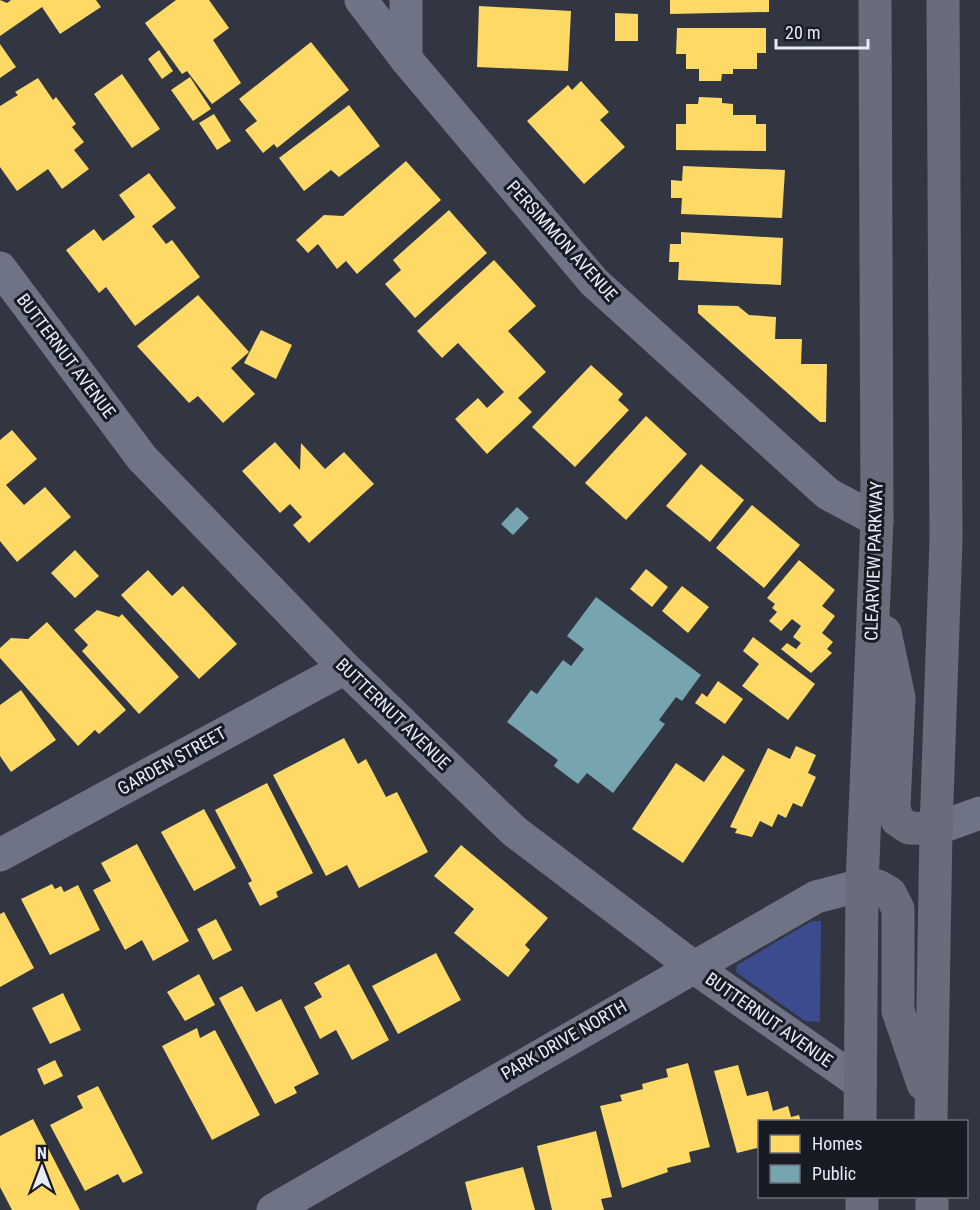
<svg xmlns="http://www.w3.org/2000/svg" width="980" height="1210" font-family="'Roboto Condensed',sans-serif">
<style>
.green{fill:#3c4a8f}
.homes{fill:#ffd966}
.public{fill:#76a5af}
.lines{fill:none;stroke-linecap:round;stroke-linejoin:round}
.minor{stroke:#6e7385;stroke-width:33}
.highway{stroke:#696d7b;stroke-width:33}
.labels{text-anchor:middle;stroke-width:6;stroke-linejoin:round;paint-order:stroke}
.street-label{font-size:18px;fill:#e6ebf9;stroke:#181a24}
</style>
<rect width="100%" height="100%" fill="#323642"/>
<path class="green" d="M812 921H821L820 1022 805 1021 736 972 737 965Z"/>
<g class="homes">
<path d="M0 0 7 3 11 0H96L101 7 60 34 42 7 0 36Z"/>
<path d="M176 0H209L229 28 213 40 241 83 212 104 187 71 182 74 145 23Z"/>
<path d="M670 0H769V12L670 14Z"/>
<path d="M479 6 571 11 568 71 477 67Z"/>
<path d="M615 13 638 14V41H615Z"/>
<path d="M677 28H766V53H757V69H733V74H722L721 81H699V69H686V54H676Z"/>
<path d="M311 42 349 90 277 148 274 144 263 153 245 130 257 121 239 99Z"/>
<path d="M0 44 16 67 0 78Z"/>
<path d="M159 50 173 71 162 79 148 59Z"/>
<path d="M122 74 160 129 132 148 94 94Z"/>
<path d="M190 77 211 109 193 121 171 90Z"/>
<path d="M38 78 53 100 56 97 76 124 72 127 84 142 74 150 89 169 62 189 48 169 17 191 0 167V106L18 95 15 92Z"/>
<path d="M581 81 609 112 600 120 625 147 584 184 527 121 568 85 572 90Z"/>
<path d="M699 97 722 98V103L733 104V115H756V124H766V151L676 150V124H686V104H698Z"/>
<path d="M349 105 380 146 339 177 331 170 304 191 279 158Z"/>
<path d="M214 114 231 141 217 150 199 123Z"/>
<path d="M406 161 441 200 357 274 346 261 337 269 318 244 308 253 296 240 324 215 343 216Z"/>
<path d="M683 166 785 170 782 218 681 214 682 198H671V180L682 181Z"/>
<path d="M149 173 176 208 152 226 166 244 172 240 200 277 135 326 106 287 99 293 66 250 94 229 103 241 135 217 119 195Z"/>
<path d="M449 210 487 253 415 318 385 284 401 270 393 260Z"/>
<path d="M681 232 783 238 781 285 678 280 679 262H669L670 244H681Z"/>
<path d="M494 260 536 306 508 331 546 372 518 398 532 412 487 454 455 419 478 398 487 408 504 392 458 343 442 358 417 331Z"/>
<path d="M198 295 249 352 231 368 255 394 223 423 198 396 189 403 137 346Z"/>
<path d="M698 305 738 306 749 315 776 317 775 339H802L801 364H827L826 422H820L698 313Z"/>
<path d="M261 330 292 345 276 379 244 363Z"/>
<path d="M591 365 623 394 618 400 629 410 575 467 532 427Z"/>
<path d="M646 416 687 454 626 520 585 483Z"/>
<path d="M12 430 37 459 6 485 24 505 45 487 71 517 17 562 0 541V440Z"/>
<path d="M275 442 300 470 301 443 325 469 344 452 374 484 309 543 293 525 302 517 290 504 280 513 242 471Z"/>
<path d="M701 464 744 500 710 542 666 506Z"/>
<path d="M752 505 800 545 764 588 716 548Z"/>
<path d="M75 550 99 576 75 598 51 573Z"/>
<path d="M799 560 835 590 822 606 835 616 822 633 833 642 827 649 832 653 811 673 781 649 787 643 796 649 801 643 793 637 801 626 792 619 781 631 769 621 777 612 772 608 775 604 767 598Z"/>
<path d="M646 569 668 587 652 607 630 589Z"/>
<path d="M148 570 172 596 183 586 237 644 199 679 121 595Z"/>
<path d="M682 586 709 607 688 633 662 611Z"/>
<path d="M97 610 119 617 122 614 179 677 139 714 82 651 88 645 74 630Z"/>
<path d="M47 622 126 710 99 734 95 730 78 746 0 658V648L11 638 28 639Z"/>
<path d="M753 637 815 684 788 720 742 686 759 664 743 651Z"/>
<path d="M718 681 743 699 725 724 695 703 702 693 707 697Z"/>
<path d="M21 690 56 740 11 772 0 756V705Z"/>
<path d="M344 738 358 764 366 759 386 797 397 792 428 852 359 888 347 865 326 876 273 775Z"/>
<path d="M796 746 816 755 808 773 816 777 802 807 793 803 786 818 778 814 772 827 760 821 752 837 735 833 737 829 730 827 768 748 790 759Z"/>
<path d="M723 755 745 770 683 863 632 829 676 763 704 782Z"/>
<path d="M267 783 313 873 276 892 278 897 260 906 248 883 252 881 215 810Z"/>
<path d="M204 809 236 868 194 891 161 832Z"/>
<path d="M137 844 189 941 153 961 142 940 125 950 93 890 111 881 101 863Z"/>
<path d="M461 845 548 918 525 945 530 950 508 977 454 933 474 909 434 876Z"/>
<path d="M52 884 55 889 61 886 64 892 78 885 100 930 50 955 21 899Z"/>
<path d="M4 912 34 968 0 987V914Z"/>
<path d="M216 919 232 950 213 960 197 929Z"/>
<path d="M436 953 461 1000 398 1034 372 986Z"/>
<path d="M349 964 389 1040 352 1060 336 1030 320 1039 304 1007 322 997 314 983Z"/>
<path d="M199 974 215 1005 185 1021 167 992Z"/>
<path d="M242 986 256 1012 281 999 319 1074 294 1087 297 1093 275 1104 219 998Z"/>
<path d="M63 993 81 1030 50 1044 32 1008Z"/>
<path d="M197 1028 200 1038 215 1030 260 1115 212 1140 162 1046Z"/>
<path d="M55 1060 63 1076 44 1085 37 1069Z"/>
<path d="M688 1063 710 1147 689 1152 691 1162 667 1168 668 1172 622 1188 600 1106 622 1101 620 1095 643 1089 642 1084 668 1077 666 1069Z"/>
<path d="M738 1065 747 1096 768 1091 773 1111 788 1106 791 1117 799 1115 801 1122H760V1153L757 1148 737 1153 714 1071Z"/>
<path d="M98 1086 143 1173 123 1183 118 1174 85 1191 50 1125 83 1108 77 1096Z"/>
<path d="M33 1119 80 1210H12L0 1187V1136Z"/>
<path d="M596 1131 612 1197 601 1199 604 1210H552L537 1146Z"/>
<path d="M523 1167 535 1210H472L465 1182Z"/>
</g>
<g class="public">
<path d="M517 507 529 518 513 535 501 524Z"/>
<path d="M596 597 701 675 682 701 676 697 659 720 665 724 613 793 587 773 578 784 554 766 558 760 507 722 531 690 537 694 563 660 571 666 584 649 567 636Z"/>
</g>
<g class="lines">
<g class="minor">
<path d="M361 0 406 59 594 282 828 494 877 520"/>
<path d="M406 59V0"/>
<path d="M0 268 142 458 345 668 514 831 692 966 860 1083"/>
<path d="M936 829 980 813"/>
<path d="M0 855 345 668"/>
<path d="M273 1210 816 897 862 885"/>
</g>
<g class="highway">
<path d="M885 632 899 698 894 806 897 820 909 828 936 829"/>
<path d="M862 885 878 886 890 893 898 909V1011L923 1084"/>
<path d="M860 1122 862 885 877 520 875 0"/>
<path d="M931 1122 936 829 946 540 943 0"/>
<path d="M862 1196V1210"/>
<path d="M932 1196V1210"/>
</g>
</g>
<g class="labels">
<g class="street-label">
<text transform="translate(562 241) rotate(48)" y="6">PERSIMMON AVENUE</text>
<text transform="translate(66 356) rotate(53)" y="6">BUTTERNUT AVENUE</text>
<text transform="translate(874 561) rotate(-88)" y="6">CLEARVIEW PARKWAY</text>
<text transform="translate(393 714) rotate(44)" y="6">BUTTERNUT AVENUE</text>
<text transform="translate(172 761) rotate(-29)" y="6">GARDEN STREET</text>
<text transform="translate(769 1020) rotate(35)" y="6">BUTTERNUT AVENUE</text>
<text transform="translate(564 1040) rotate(-30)" y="6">PARK DRIVE NORTH</text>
</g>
</g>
<rect x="758" y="1120" width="210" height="78" fill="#181a24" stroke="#6a6e79" stroke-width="1.5"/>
<rect x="770" y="1135" width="30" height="18" fill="#ffd966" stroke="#6a6e79" stroke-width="1.5"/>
<text x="812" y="1150" font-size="18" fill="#e6ebf9">Homes</text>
<rect x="770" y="1165" width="30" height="18" fill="#76a5af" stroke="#6a6e79" stroke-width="1.5"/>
<text x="812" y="1180" font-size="18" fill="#e6ebf9">Public</text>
<g transform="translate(42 1168)" stroke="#181a24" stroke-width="4.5" paint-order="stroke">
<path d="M0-4.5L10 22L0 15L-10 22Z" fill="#e6ebf9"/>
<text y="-9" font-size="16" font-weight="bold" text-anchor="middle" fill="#e6ebf9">N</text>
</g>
<path d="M776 39v9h92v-9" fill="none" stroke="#e6ebf9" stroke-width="3"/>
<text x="785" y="39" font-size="18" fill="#e6ebf9" stroke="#181a24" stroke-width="4.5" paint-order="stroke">20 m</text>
</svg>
